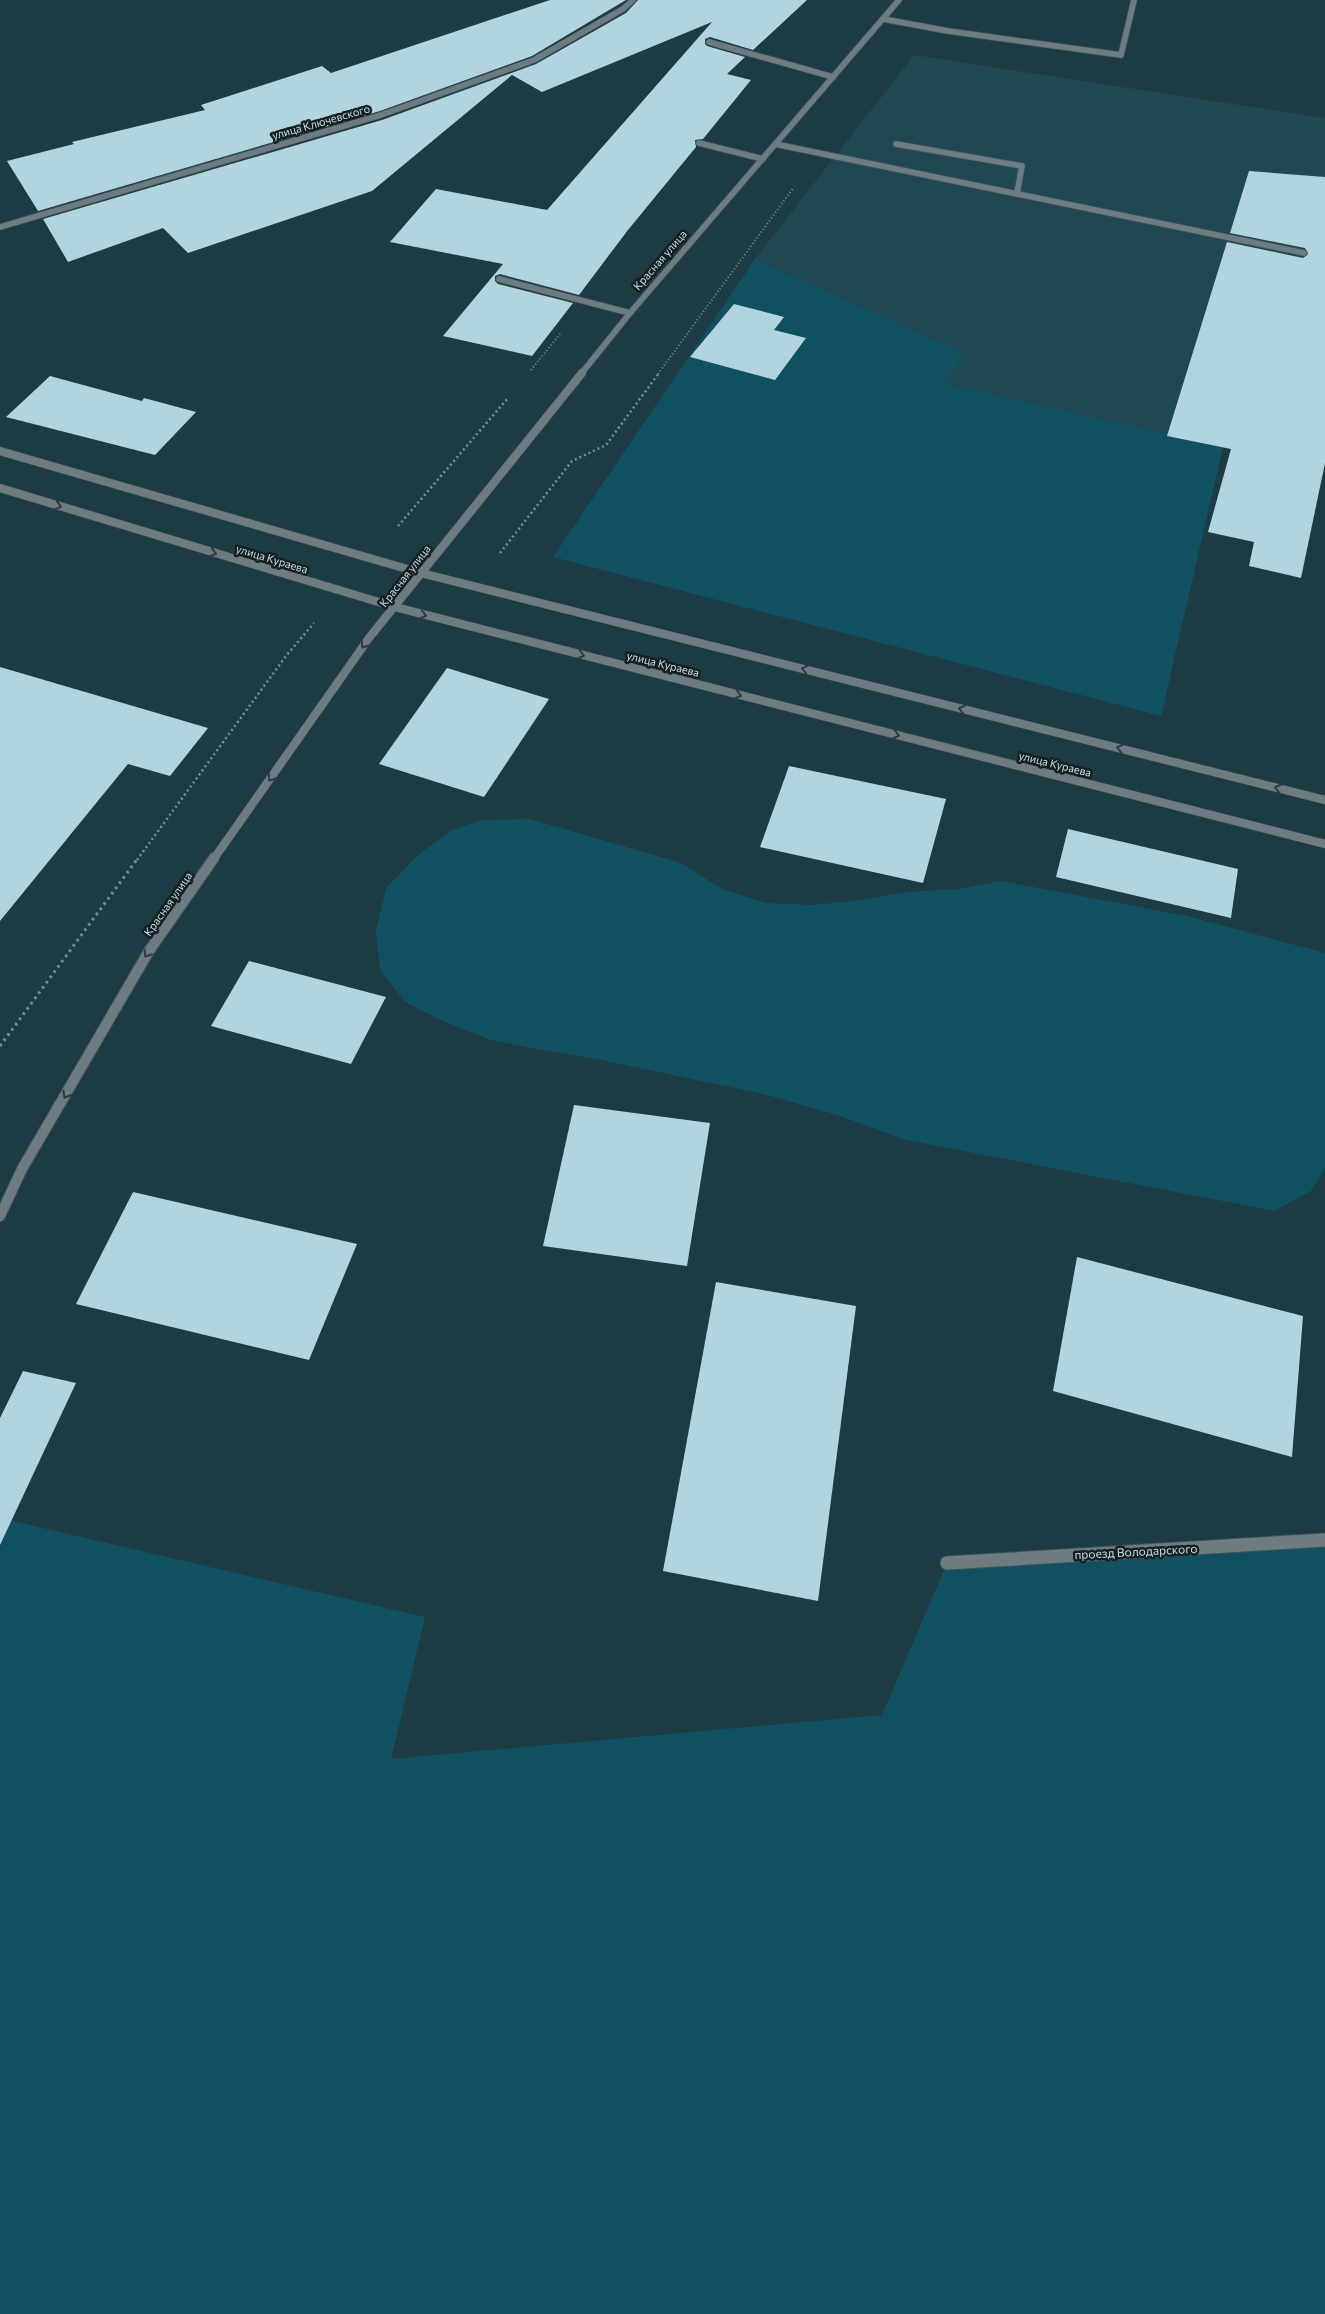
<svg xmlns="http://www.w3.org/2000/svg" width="1325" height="2314" font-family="Commissioner,sans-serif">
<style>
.built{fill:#204853}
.green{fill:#105161}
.building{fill:#b2d4df}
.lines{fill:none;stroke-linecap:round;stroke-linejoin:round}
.lane-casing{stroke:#3c5860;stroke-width:7}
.street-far3-casing{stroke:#3c5860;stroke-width:7}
.street-far2-casing{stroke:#3c5860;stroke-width:9}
.street-far1-casing{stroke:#3c5860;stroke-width:12}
.street-casing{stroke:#3c5860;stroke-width:15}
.path-far2{stroke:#778e95;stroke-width:2;stroke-dasharray:1 2.5;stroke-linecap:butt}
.path-far1{stroke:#778e95;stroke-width:2.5;stroke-dasharray:2 3;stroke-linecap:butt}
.path{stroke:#778e95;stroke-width:3;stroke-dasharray:2.5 4;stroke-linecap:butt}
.lane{stroke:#6e7b80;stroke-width:5.5}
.street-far3{stroke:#6e7b80;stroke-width:5.5}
.street-far2{stroke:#6e7b80;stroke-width:8}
.street-far1{stroke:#6e7b80;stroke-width:10}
.street{stroke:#6e7b80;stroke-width:13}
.oneway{stroke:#2e3b40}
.labels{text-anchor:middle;stroke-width:5;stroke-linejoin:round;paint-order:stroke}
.far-street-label{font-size:11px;fill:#cddee3;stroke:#132024}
.street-label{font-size:12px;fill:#cddee3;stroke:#132024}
</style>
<rect width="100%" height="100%" fill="#1c3b43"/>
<path class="built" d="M914 55 1325 118V469L1167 436 944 384 962 353 755 259Z"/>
<g class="green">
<path d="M755 259 963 353 944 384 1223 447 1161 716 553 557Z"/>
<path d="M530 819 681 863 722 889 766 903 812 905 853 901 908 892 959 889 1001 881 1187 916 1325 953V1168L1311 1191 1274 1211 906 1140 837 1115 767 1095 592 1058 540 1050 491 1040 445 1022 405 1002 380 969 376 931 386 888 419 854 452 830 482 820Z"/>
<path d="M0 1518 425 1617 391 1759 882 1715 947 1563 1325 1540V2314H0Z"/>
</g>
<g class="building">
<path d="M550 0H626L532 56 380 111 38 211 7 161 74 144 72 142 205 110 201 105 322 66 331 73Z"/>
<path d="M638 0H807L753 50 710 37 705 39V44L707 46 745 57 727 74 751 80 703 139 695 140 696 147 628 230 579 295 500 274 495 276V281L498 284 573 303 532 356 443 336 503 264 390 242 436 189 547 210 712 22 542 92 512 75 372 191 188 253 163 228 68 262 43 219 382 120 536 64 626 13Z"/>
<path d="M1249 171 1325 177V463L1301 578 1249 566 1254 542 1208 532 1231 449 1167 436 1227 242 1303 258 1308 254 1305 248 1230 233Z"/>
<path d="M734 304 784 317 774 330 806 338 775 380 690 357Z"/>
<path d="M50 376 142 401 144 398 196 412 155 455 6 417Z"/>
<path d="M0 667 208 728 170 776 128 764 0 921Z"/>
<path d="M447 668 549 699 484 797 379 764Z"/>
<path d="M789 766 946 799 923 883 760 847Z"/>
<path d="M1068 829 1238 869 1231 918 1056 877Z"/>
<path d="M249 961 386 997 351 1064 211 1026Z"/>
<path d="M574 1105 710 1123 687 1266 543 1246Z"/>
<path d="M133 1192 357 1244 309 1360 76 1304Z"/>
<path d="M1077 1257 1303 1316 1292 1457 1053 1391Z"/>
<path d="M716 1282 856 1306 818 1601 663 1571Z"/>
<path d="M23 1371 76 1383 0 1545V1418Z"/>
</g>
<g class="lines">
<g class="lane-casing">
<g id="lane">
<path d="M883 19 948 31 1121 55 1134 0"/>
<path d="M709 42 833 77"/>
<path d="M699 143 763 159"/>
<path d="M775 144 1304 253"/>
<path d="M896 144 1022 166 1017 193"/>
<path d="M499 279 630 313"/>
</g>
</g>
<g class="street-far3-casing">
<g id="street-far3">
<path d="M0 227 381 115 534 60 623 9 633 0"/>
<path d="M581 374 630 313 899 0"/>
</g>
</g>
<g class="street-far2-casing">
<g id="street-far2">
<path d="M0 451 421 573 1325 800"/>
<path d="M0 488 395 607 1325 844"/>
<path d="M213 860 369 638 582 373"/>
</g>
</g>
<g class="street-far1-casing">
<path id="street-far1" d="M0 1216 22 1169 149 951 214 858"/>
</g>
<g class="street-casing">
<path id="street" d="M947 1563 1325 1540"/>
</g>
<g class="path-far2">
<path d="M531 370 560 334"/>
<path d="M658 374 794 187"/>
</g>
<g class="path-far1">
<path d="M398 526 508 398"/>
<path d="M500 553 572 461 606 445 659 373"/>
<path d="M137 860 286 656 314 623"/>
</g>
<path class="path" d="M0 1046 138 858"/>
<use href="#lane" class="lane"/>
<use href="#street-far3" class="street-far3"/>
<use href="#street-far2" class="street-far2"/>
<use href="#street-far1" class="street-far1"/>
<use href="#street" class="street"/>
</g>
<defs><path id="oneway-chevron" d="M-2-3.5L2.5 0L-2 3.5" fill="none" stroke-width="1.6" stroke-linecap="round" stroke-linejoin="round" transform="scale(1.25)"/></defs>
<g class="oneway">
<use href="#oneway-chevron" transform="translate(58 506) rotate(17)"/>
<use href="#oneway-chevron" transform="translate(213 553) rotate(17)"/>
<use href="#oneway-chevron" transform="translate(423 615) rotate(14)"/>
<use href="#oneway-chevron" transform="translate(364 645) rotate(125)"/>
<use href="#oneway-chevron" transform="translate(581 655) rotate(14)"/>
<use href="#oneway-chevron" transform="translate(805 669) rotate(-166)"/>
<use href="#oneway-chevron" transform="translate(738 695) rotate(14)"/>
<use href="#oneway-chevron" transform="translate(962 709) rotate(-166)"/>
<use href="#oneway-chevron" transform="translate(896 735) rotate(14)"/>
<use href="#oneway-chevron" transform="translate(1120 748) rotate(-166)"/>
<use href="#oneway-chevron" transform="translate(271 778) rotate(125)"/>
<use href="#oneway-chevron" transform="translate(1278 788) rotate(-166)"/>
<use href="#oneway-chevron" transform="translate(147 954) rotate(122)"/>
<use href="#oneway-chevron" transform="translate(66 1095) rotate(120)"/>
</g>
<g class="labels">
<g class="far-street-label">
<text transform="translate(321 122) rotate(-16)" y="4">улица Ключевского</text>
<text transform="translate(660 260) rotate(-49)" y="4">Красная улица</text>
<text transform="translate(272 559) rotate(17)" y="4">улица Кураева</text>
<text transform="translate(405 576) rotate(-52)" y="4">Красная улица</text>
<text transform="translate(663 664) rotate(14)" y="4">улица Кураева</text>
<text transform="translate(1055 764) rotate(14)" y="4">улица Кураева</text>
<text transform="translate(168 904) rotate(-55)" y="4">Красная улица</text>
</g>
<g class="street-label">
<text transform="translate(1136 1552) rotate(-3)" y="4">проезд Володарского</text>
</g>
</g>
</svg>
